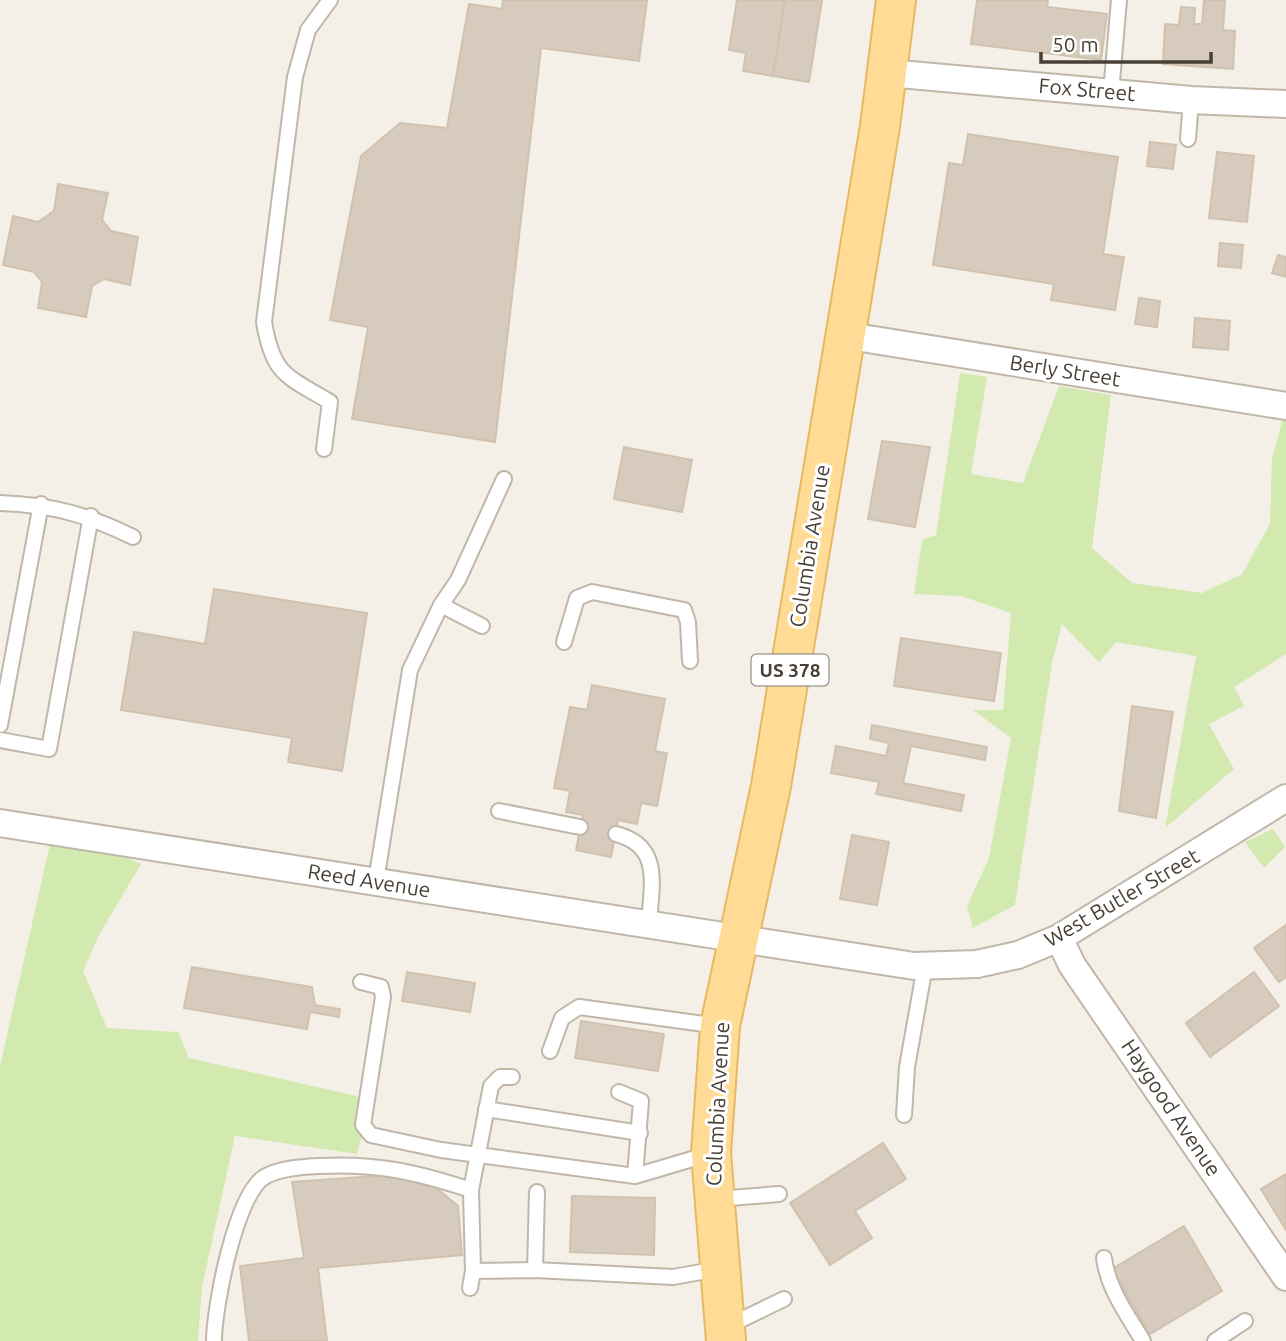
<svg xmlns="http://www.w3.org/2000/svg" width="1286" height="1341" font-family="Ubuntu,sans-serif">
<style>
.green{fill:#d2eaaf}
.building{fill:#d6cbbc;stroke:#d1c2af;stroke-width:2}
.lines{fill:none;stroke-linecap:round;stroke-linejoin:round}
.service-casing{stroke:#c0b7a9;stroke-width:18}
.minor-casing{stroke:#c0b7a9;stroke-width:30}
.primary-casing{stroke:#e8b862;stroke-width:42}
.service{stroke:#fff;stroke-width:14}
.minor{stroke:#fff;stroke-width:26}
.primary{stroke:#ffdb95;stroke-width:38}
.labels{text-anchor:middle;stroke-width:6;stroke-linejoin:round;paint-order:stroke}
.shield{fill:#fff;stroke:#7f7972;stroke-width:2}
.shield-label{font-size:19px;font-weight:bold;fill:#484036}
.street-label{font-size:21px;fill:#484036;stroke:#fff}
</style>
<rect width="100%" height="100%" fill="#f4f0e7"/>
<g class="green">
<path d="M960 373 987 377 971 474 1023 483 1059 386 1111 395 1092 548 1132 583 1202 593 1242 574 1270 524 1272 459 1286 406V654L1234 687 1244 706 1209 724 1234 769 1165 828 1196 656 1116 642 1099 662 1062 624 1052 663 1015 905 973 928 967 906 989 858 1011 738 973 710H1003L1011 613 961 596 914 594 922 540 936 535Z"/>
<path d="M1273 829 1285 847 1264 868 1245 842Z"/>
<path d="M50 844 121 855 141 864 99 935 83 971 107 1028 178 1032 189 1058 357 1096 362 1135 357 1154 235 1136 202 1287 198 1341H0V1066Z"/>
</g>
<g class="building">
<path d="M503 0H647L639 61 541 48 495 442 352 419 368 327 330 320 361 156 400 123 447 128 469 4 502 9Z"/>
<path d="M737 0H785L773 76 743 71 746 53 729 50Z"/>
<path d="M785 0H822L809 82 773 76Z"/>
<path d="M977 0H1048L1047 7 1107 14 1101 60 971 44Z"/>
<path d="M1204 0H1225L1223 30 1235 31 1233 69 1163 64 1165 24 1179 25 1181 7 1195 8 1194 24H1202Z"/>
<path d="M968 134 1118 157 1103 254 1124 257 1115 310 1051 300 1054 284 933 265 949 163 963 165Z"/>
<path d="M1150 142 1176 145 1173 169 1147 166Z"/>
<path d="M1217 152 1254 156 1247 222 1209 218Z"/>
<path d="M58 184 108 193 102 220 111 231 138 237 130 285 104 279 92 286 86 317 38 308 42 282 34 272 3 265 13 216 38 222 54 211Z"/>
<path d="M1220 243 1243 245 1241 268 1218 266Z"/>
<path d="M1278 255 1286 257V277L1272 273Z"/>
<path d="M1139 298 1160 301 1157 327 1135 324Z"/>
<path d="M1195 318 1230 321 1228 350 1193 347Z"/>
<path d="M882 441 930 447 915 527 868 519Z"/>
<path d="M624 447 692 460 682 512 614 499Z"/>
<path d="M214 589 367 613 342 771 288 762 292 738 121 710 134 632 205 644Z"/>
<path d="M901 638 1001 653 994 701 894 686Z"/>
<path d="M592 685 665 699 655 751 667 753 657 806 641 803 637 824 618 820 611 857 576 850 583 815 566 812 570 791 554 788 570 707 587 710Z"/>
<path d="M1132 706 1173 712 1156 818 1119 811Z"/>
<path d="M872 725 987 747 985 760 911 746 903 783 964 795 961 811 876 794 879 782 831 773 836 746 886 756 889 743 870 739Z"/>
<path d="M852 835 889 842 877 905 840 899Z"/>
<path d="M1286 925V977L1279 982 1254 948Z"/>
<path d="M192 967 312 987 315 1005 340 1009 339 1017 310 1012 307 1029 184 1008Z"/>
<path d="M407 972 475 983 470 1012 402 1001Z"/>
<path d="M1254 972 1279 1006 1210 1057 1186 1023Z"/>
<path d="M581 1021 664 1034 658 1071 575 1058Z"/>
<path d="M883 1143 906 1179 855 1211 872 1238 830 1265 790 1203Z"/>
<path d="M1286 1174V1230L1261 1189Z"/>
<path d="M389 1175 434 1186 458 1206 462 1255 318 1268 327 1341H249L240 1266 304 1258 292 1182Z"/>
<path d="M572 1196 655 1198 654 1255 570 1252Z"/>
<path d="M1184 1226 1222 1291 1150 1334 1112 1269Z"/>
</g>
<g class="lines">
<g class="service-casing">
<g id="service">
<path d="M1111 92 1119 0"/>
<path d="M1188 139 1191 100"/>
<path d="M324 449 330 402C287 376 273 376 264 322L295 77 308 30 330 0"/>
<path d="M0 503C52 505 86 514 133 537"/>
<path d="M441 605 482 626"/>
<path d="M564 642 577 598 592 592 684 610 688 622 690 661"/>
<path d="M0 725 41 504"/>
<path d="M0 740 49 749 91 516"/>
<path d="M499 811 580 827"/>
<path d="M616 834C663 846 651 886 649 924"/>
<path d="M376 881 410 670 441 605 458 580 504 479"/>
<path d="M361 982 381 987 383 997 363 1125 371 1135 441 1150 635 1176 709 1154"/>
<path d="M550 1051 562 1018 579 1007 719 1026"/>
<path d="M619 1092 641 1101 635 1176"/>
<path d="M486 1109 640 1133"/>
<path d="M904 1115 907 1067 925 966"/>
<path d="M717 1199 779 1194"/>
<path d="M1104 1258C1108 1289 1127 1314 1143 1341"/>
<path d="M535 1270 537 1192"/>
<path d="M473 1271 535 1270 673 1277 718 1269"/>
<path d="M470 1288 473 1271 471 1190 491 1086 500 1077H512"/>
<path d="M726 1327 784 1299"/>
<path d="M214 1341C214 1308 236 1191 266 1176 282 1168 302 1167 319 1166 377 1163 416 1172 471 1190"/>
<path d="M1215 1341 1245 1321"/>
</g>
</g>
<g class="minor-casing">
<g id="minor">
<path d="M888 73 1191 100 1286 104"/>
<path d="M843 335 1286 406"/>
<path d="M0 823 914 966 977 964 1018 955 1059 938 1286 798"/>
<path d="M1059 938 1072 965 1286 1277"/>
</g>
</g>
<g class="primary-casing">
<path id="primary" d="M726 1341 711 1153 720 1026 771 786 880 126 896 0"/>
</g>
<use href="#service" class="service"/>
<use href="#minor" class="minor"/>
<use href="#primary" class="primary"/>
</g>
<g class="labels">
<rect class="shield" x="751.5" y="654.5" width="77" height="31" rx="5"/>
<g class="shield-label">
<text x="790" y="677">US 378</text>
</g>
<g class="street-label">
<text transform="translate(1087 90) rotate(5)" y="7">Fox Street</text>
<text transform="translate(1065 371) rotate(9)" y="7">Berly Street</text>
<text transform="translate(810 546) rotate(-81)" y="7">Columbia Avenue</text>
<text transform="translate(369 881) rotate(9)" y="7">Reed Avenue</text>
<text transform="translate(1122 898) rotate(-30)" y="7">West Butler Street</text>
<text transform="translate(718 1104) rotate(-87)" y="7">Columbia Avenue</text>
<text transform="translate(1171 1108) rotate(56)" y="7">Haygood Avenue</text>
</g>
</g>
<path d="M1041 52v10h170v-10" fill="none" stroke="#484036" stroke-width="3.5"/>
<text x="1052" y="52" font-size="21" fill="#484036" stroke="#ffffff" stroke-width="5" paint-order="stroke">50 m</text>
</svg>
